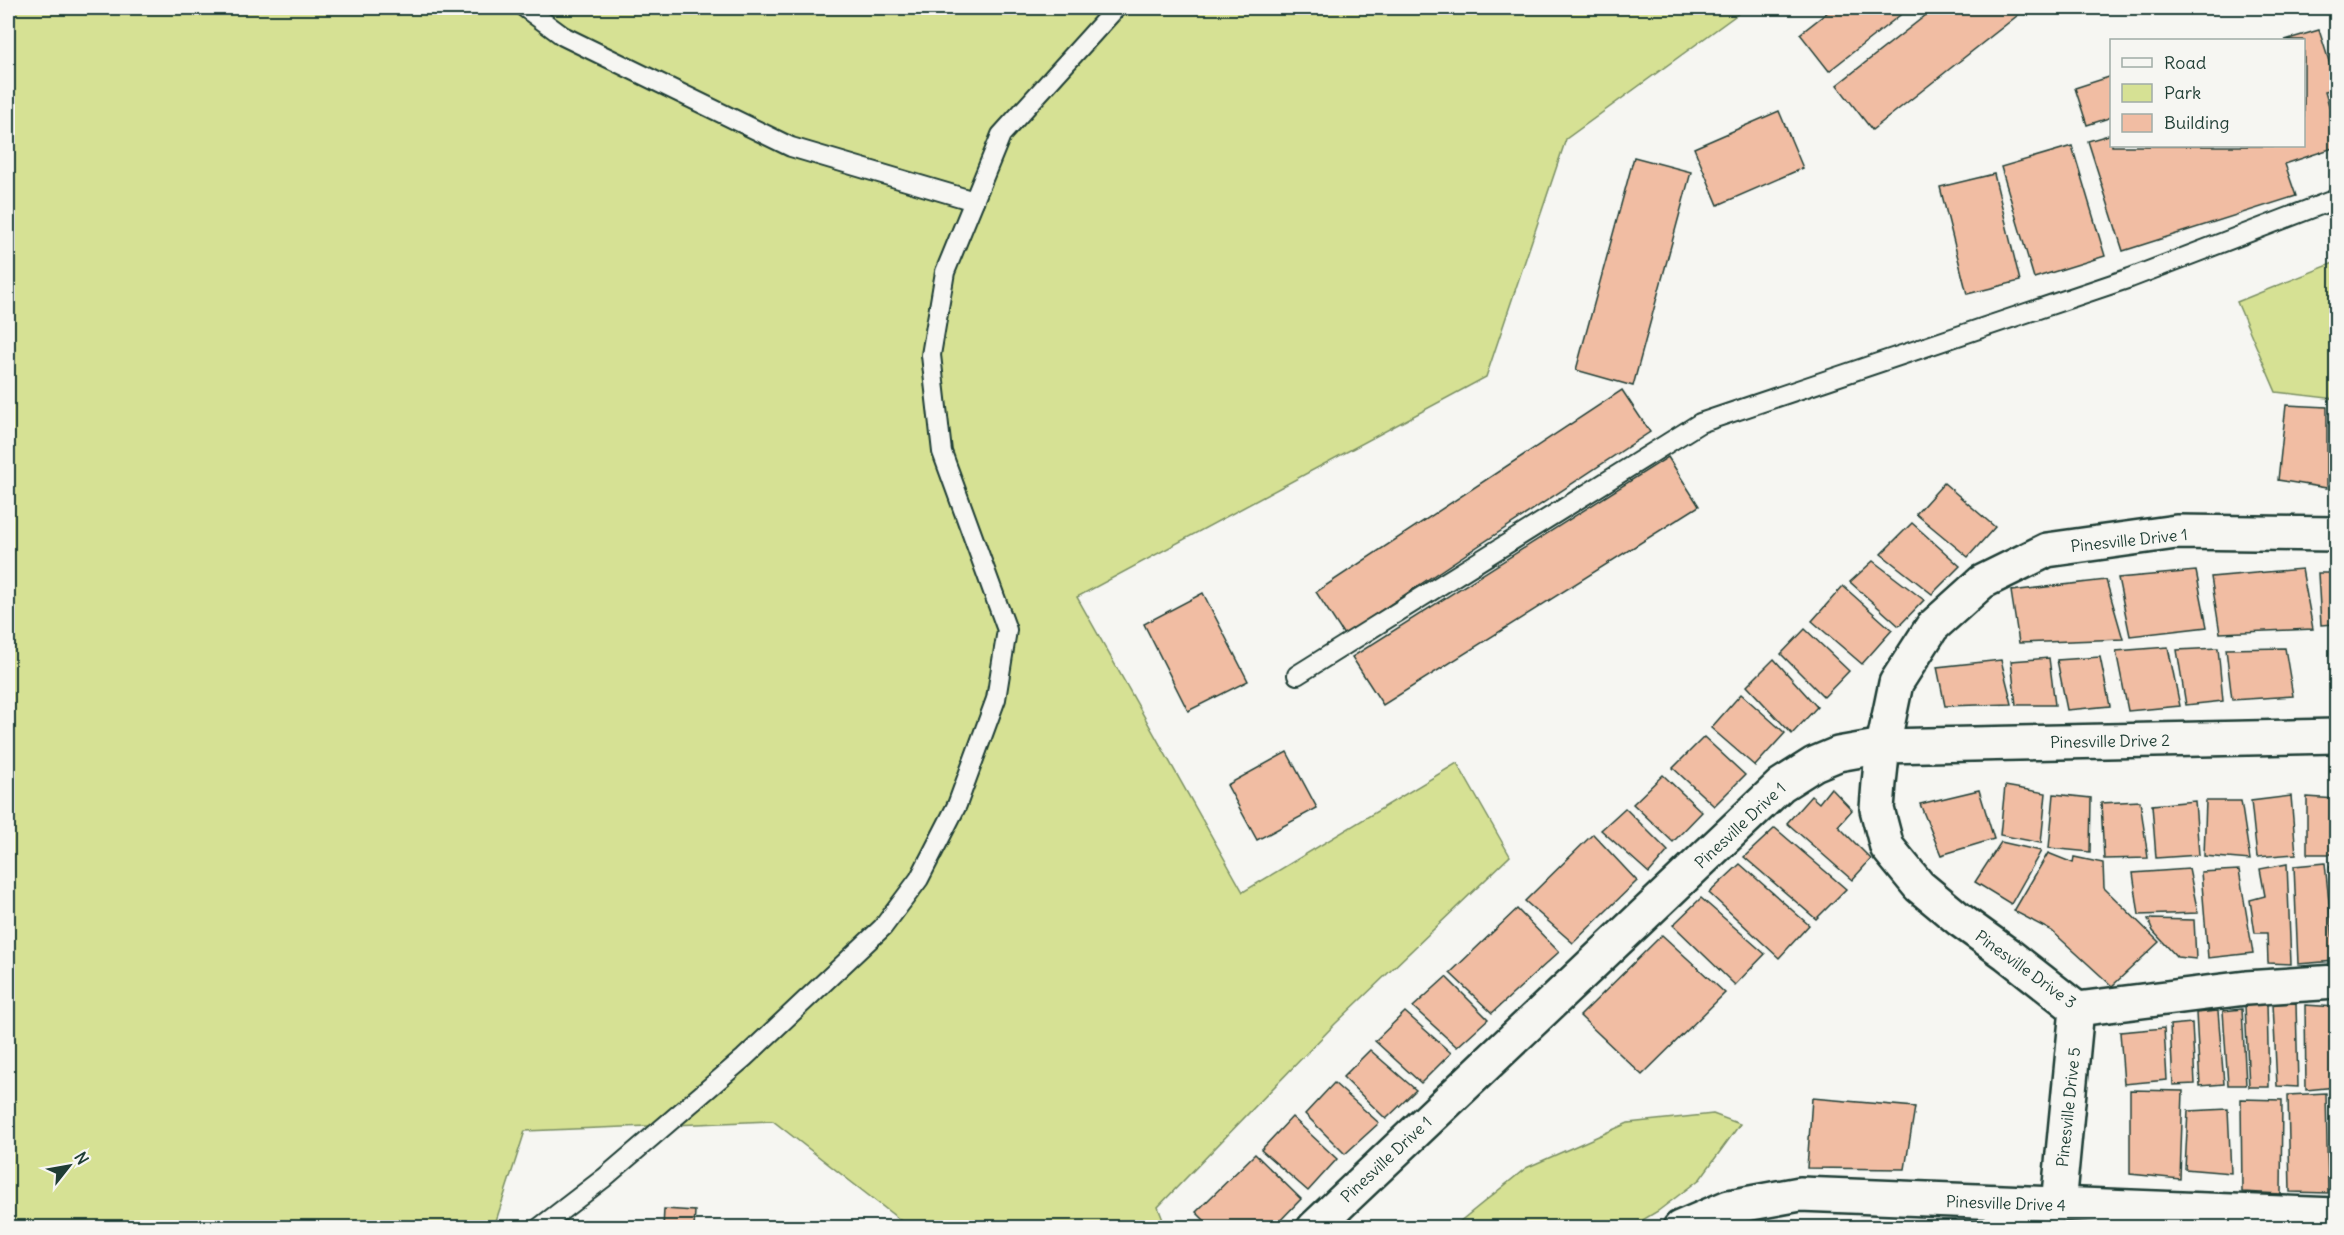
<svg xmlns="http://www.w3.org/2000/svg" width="2344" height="1235" font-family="Delius,sans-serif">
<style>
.green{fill:#d6e194;stroke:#7a8f64;stroke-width:1.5}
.building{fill:#f1bda3;stroke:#1f3d34;stroke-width:1.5}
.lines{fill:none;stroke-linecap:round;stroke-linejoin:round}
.service-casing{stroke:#1f3d34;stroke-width:22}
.minor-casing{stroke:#1f3d34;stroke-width:38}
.service{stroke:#f6f6f2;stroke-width:18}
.minor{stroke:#f6f6f2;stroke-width:33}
.labels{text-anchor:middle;stroke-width:5;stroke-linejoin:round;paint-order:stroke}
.street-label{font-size:16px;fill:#1f3d34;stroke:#f6f6f2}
</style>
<rect width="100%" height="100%" fill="#f6f6f2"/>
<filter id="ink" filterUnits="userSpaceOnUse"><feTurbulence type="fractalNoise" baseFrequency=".0167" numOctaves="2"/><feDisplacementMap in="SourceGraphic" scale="12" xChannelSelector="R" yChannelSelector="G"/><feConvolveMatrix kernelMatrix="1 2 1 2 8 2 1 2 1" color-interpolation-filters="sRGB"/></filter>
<g filter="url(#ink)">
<g class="green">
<path d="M8 8H1746L1566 139 1486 377 1077 597 1243 892 1457 763 1510 856 1335 1024 1158 1207 1166 1228 909 1227 773 1121 525 1131 494 1227H8Z"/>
<path d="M2336 262V399L2276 392 2237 302Z"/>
<path d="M1713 1114 1740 1124 1700 1179 1658 1211 1631 1227H1453L1526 1168 1628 1123Z"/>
</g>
<g class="building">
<path d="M1833 8H1909L1829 71 1800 34Z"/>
<path d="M1935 8H2027L1872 130 1837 85Z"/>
<path d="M2319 30 2336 83V89L2325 92 2336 129V147L2285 164 2296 196 2123 251 2088 141 2112 134V146H2304V40H2285Z"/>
<path d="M2112 76V117L2087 125 2075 88Z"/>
<path d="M1779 111 1803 168 1718 205 1694 148Z"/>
<path d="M2072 146 2105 256 2034 278 2001 167Z"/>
<path d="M1634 157 1691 172 1633 386 1576 370Z"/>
<path d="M1994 174 2020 281 1967 294 1940 187Z"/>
<path d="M1622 390 1650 432 1344 635 1316 592Z"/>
<path d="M2286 405 2327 407V488L2278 480Z"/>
<path d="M1668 457 1699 506 1383 705 1352 657Z"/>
<path d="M1944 483 1995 527 1968 557 1916 514Z"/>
<path d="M1912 523 1960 566 1932 594 1881 554Z"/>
<path d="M1873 561 1924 600 1899 626 1850 582Z"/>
<path d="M2302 569 2313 629 2220 633 2211 577Z"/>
<path d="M2196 571 2207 627 2130 636 2118 578Z"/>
<path d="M2318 573H2336V624L2321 625Z"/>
<path d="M2106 580 2123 639 2019 643 2011 591Z"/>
<path d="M1843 586 1892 630 1862 664 1812 621Z"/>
<path d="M1203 593 1248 681 1188 711 1144 624Z"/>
<path d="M1805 629 1849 671 1824 697 1781 654Z"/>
<path d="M2168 647 2180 706 2128 711 2116 651Z"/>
<path d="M2218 648 2223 701 2186 705 2177 650Z"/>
<path d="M2285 648 2293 696 2232 700 2226 649Z"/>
<path d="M2100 657 2110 706 2067 710 2057 660Z"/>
<path d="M2049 658 2055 705H2016L2011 661Z"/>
<path d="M1774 659 1817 707 1792 734 1747 686Z"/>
<path d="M2001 660 2012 704 1945 706 1937 667Z"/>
<path d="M1741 694 1785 733 1755 766 1711 728Z"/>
<path d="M1704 737 1745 775 1714 806 1673 768Z"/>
<path d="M1287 752 1317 808 1257 840 1227 785Z"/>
<path d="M1663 775 1702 812 1673 842 1633 804Z"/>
<path d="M2005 786 2046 793 2041 843 2000 835Z"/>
<path d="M1831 788 1852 810 1838 826 1871 859 1852 880 1787 823 1811 796 1819 803Z"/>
<path d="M1979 790 1994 839 1941 855 1920 804Z"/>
<path d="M2054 794 2091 798 2090 852 2049 848Z"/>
<path d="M2291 796 2296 854 2257 857 2251 801Z"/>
<path d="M2307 797 2336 799V854H2307Z"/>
<path d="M2140 801 2148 858 2104 859 2101 803Z"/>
<path d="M2195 801 2199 855 2156 858 2152 805Z"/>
<path d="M2206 801H2241L2250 860 2204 856Z"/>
<path d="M1625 808 1668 851 1649 873 1601 830Z"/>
<path d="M1775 828 1846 889 1816 919 1744 857Z"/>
<path d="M1593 834 1637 881 1573 943 1525 901Z"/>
<path d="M2001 842 2041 851 2011 904 1975 882Z"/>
<path d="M2048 853 2073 863 2074 857 2103 863 2104 888 2159 942 2112 986 2052 931 2014 911Z"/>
<path d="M2325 863 2335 961 2298 964 2294 866Z"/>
<path d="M1740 864 1809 925 1779 958 1709 893Z"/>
<path d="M2287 864 2291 964 2268 963 2267 933H2255L2250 900 2265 896 2260 869Z"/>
<path d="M2336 865V949L2330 866Z"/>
<path d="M2189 869 2198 913 2139 915 2133 873Z"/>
<path d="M2239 870 2253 953 2208 958 2201 872Z"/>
<path d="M1701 898 1765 954 1735 985 1673 925Z"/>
<path d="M1517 909 1559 952 1492 1013 1450 973Z"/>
<path d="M2148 919 2194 920 2196 959 2177 957 2153 931Z"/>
<path d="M1662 935 1725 993 1642 1075 1580 1016Z"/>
<path d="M1446 977 1488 1019 1457 1047 1413 1007Z"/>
<path d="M2267 1003 2269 1087H2249L2245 1006Z"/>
<path d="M2296 1003 2298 1087 2277 1086 2273 1004Z"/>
<path d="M2305 1005 2336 1007V1087L2306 1090Z"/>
<path d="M2242 1009 2246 1085H2228L2223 1011Z"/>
<path d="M2218 1011 2224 1084 2200 1086 2196 1013Z"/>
<path d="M1405 1012 1451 1053 1421 1083 1375 1041Z"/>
<path d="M2192 1023 2195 1084 2173 1085 2170 1025Z"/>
<path d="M2164 1028 2167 1080 2124 1084 2120 1032Z"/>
<path d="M1370 1050 1416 1090 1386 1119 1343 1077Z"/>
<path d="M1334 1083 1379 1123 1345 1154 1305 1114Z"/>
<path d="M2130 1090 2183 1091 2180 1179 2130 1174Z"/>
<path d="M2326 1093 2328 1193 2290 1192 2288 1095Z"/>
<path d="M1812 1098 1915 1107 1905 1169 1807 1168Z"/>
<path d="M2241 1099 2282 1100 2281 1194 2242 1192Z"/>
<path d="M2228 1109 2231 1173 2185 1169 2188 1111Z"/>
<path d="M1292 1117 1337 1159 1308 1191 1261 1150Z"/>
<path d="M1255 1154 1301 1199 1273 1228H1212L1196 1212Z"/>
<path d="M664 1209 695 1211 694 1228H663Z"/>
</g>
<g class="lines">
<g class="service-casing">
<g id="service">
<path d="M525 8 563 36 791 147 974 201"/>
<path d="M1297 675 1700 423 2130 278 2336 199"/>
<path d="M539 1228 604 1178 744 1058 883 927 919 879 957 805 996 699 1007 630 942 452 931 355 945 272 1001 135 1116 8"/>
</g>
</g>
<g class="minor-casing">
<g id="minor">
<path d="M2336 534 2176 532 2047 550 1982 582 1932 627 1896 683 1883 746 1879 783 1877 809 1887 847 1919 886 1960 920 2007 954 2077 1009 2246 988 2336 982"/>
<path d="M2058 1205 2077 1009"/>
<path d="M1314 1228 1781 785 1814 764 1838 754 1883 746 2336 736"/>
<path d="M1680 1228 1729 1207 1800 1194 2336 1215"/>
</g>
</g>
<use href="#service" class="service"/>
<use href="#minor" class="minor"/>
</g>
</g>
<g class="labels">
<g class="street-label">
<text transform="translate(2129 540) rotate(-6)" y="6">Pinesville Drive 1</text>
<text transform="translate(2110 741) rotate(-1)" y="6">Pinesville Drive 2</text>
<text transform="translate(1740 825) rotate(-43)" y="6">Pinesville Drive 1</text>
<text transform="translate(2026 969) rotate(36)" y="6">Pinesville Drive 3</text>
<text transform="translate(2068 1107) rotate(-84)" y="6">Pinesville Drive 5</text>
<text transform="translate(1386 1159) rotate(-43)" y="6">Pinesville Drive 1</text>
<text transform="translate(2006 1203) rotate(2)" y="6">Pinesville Drive 4</text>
</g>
</g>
<rect width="2344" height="1235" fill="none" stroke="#f6f6f2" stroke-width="30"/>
<rect x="15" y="15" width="2314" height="1205" fill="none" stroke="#1f3d34" stroke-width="2" filter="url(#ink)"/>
<rect x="2110" y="39" width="195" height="108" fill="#f6f6f2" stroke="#a0aca6" stroke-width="1.5"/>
<rect x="2122" y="58" width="30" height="9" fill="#f6f6f2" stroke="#a0aca6" stroke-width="1.5"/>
<text x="2164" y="69" font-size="18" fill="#1f3d34">Road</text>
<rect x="2122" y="84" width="30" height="18" fill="#d6e194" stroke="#a0aca6" stroke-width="1.5"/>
<text x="2164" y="99" font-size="18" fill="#1f3d34">Park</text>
<rect x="2122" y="114" width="30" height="18" fill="#f1bda3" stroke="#a0aca6" stroke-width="1.5"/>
<text x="2164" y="129" font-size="18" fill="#1f3d34">Building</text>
<g transform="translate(69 1166) rotate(59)" stroke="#f6f6f2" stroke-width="4.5" paint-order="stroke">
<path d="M0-4.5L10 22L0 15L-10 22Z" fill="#1f3d34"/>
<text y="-9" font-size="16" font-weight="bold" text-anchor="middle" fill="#1f3d34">N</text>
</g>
</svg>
